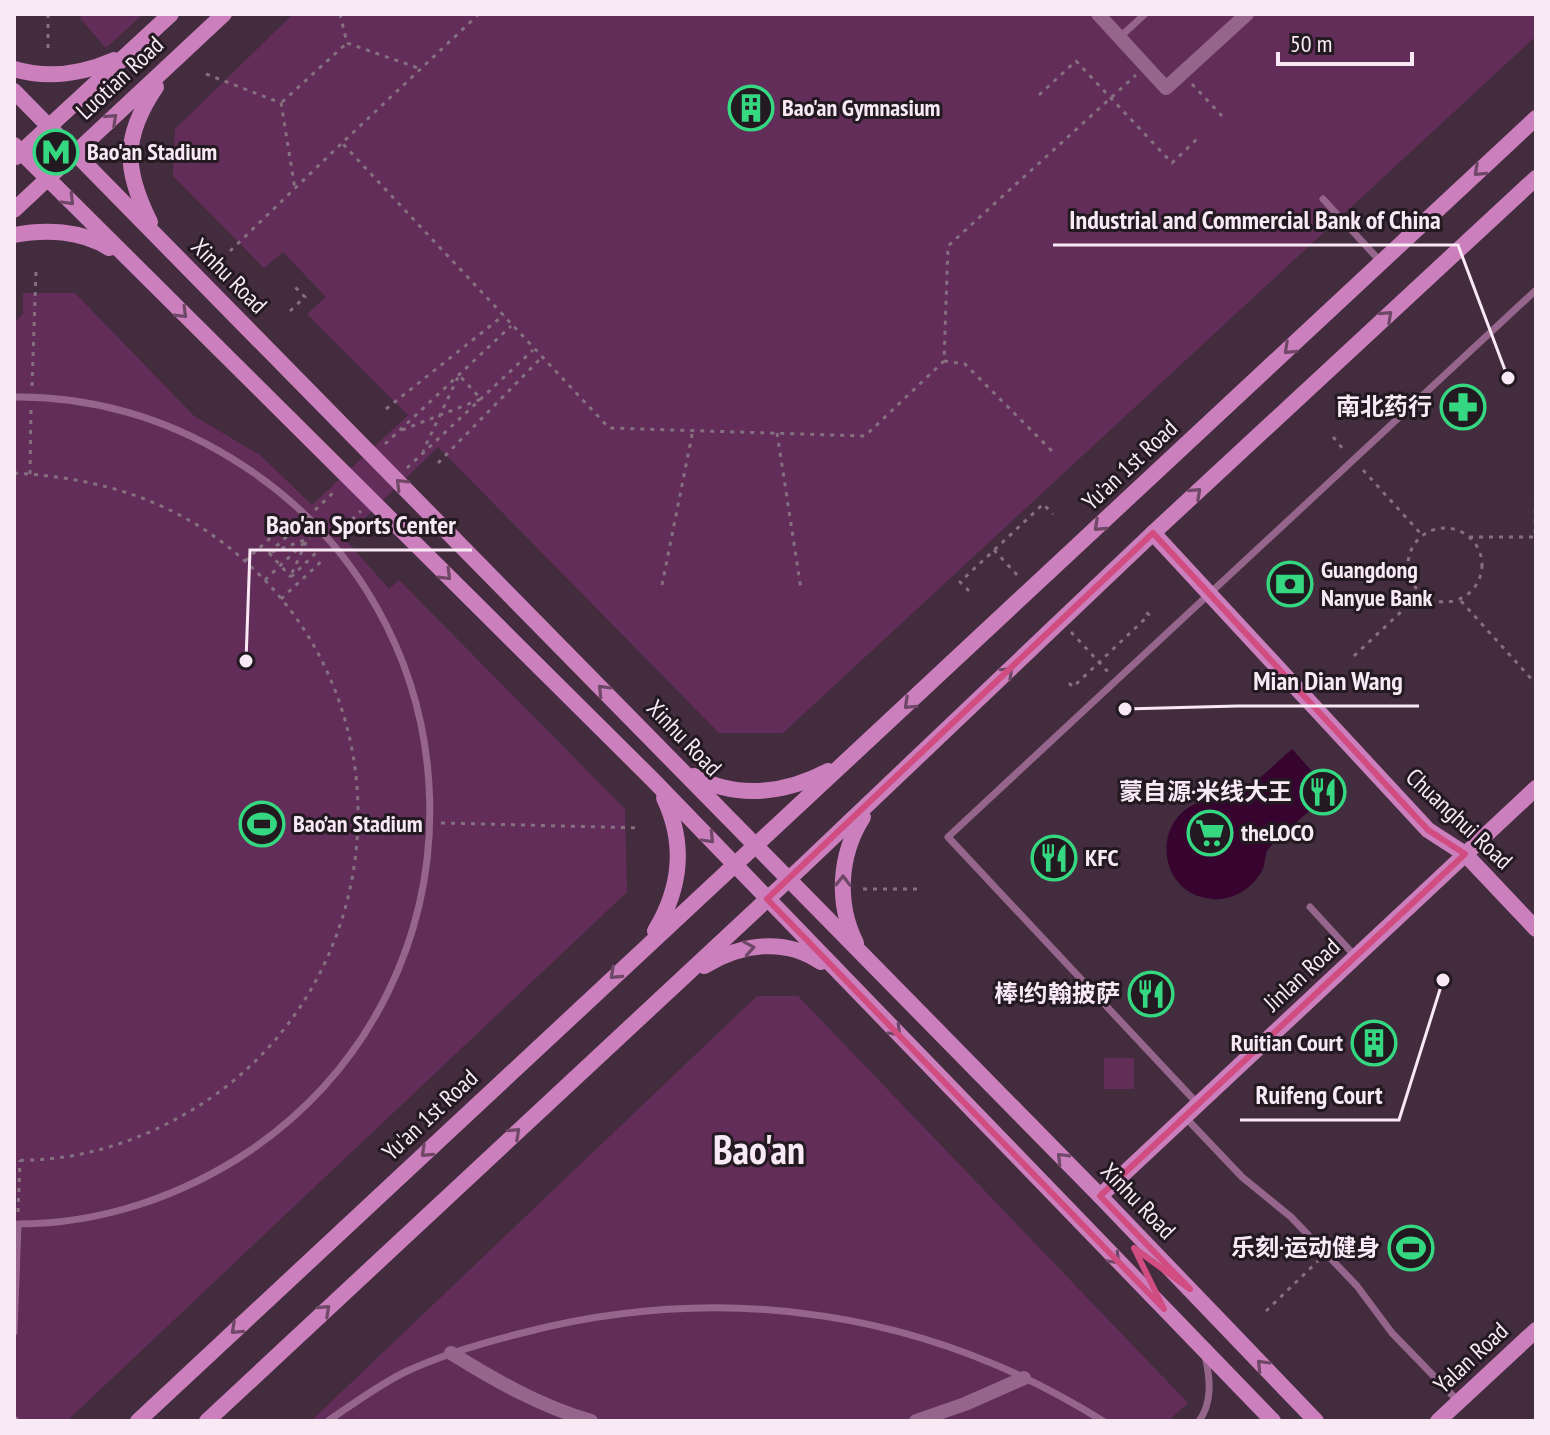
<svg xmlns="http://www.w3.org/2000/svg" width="1550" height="1435" font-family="'PT Sans Narrow','Noto Sans SC',sans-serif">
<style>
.green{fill:#622e59}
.water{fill:#370430}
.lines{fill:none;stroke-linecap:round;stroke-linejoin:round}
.path{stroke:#857080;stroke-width:3;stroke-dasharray:4 6;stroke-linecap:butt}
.lane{stroke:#95658b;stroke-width:7}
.street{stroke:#95658b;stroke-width:14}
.secondary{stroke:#cb7fbc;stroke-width:16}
.oneway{stroke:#6f4767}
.marked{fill:none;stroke:#d04c81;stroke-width:6;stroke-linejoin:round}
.labels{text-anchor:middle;stroke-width:6;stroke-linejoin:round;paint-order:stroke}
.street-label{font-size:24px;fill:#f8e9f4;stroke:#231921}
.poi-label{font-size:24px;font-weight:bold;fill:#f8e9f4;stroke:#231921;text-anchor:start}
.town-label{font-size:40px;font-weight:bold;fill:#f8e9f4;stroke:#231921}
.leader{fill:none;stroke:#f8e9f4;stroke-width:3}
.callout-dot{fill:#f8e9f4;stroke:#231921;stroke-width:3}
.callout-label{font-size:26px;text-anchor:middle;font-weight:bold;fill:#f8e9f4;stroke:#231921;stroke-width:6;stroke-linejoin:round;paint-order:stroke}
</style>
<rect width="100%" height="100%" fill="#432c3e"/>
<g class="green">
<path d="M85 14H143L106 48 80 18Z"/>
<path d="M293 14H1536V36L783 733H719L438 447 344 538 389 589 399 580 625 809 627 892 67 1421H14V323L23 314V293H75L194 416 260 455 312 505 408 415 307 314 326 297 283 252 264 268 173 176 175 129Z"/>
<path d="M757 996H798L1188 1403 1168 1421H311Z"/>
<rect x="1104" y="1058" width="30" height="31"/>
</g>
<path class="water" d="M1292 749 1331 792C1320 803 1272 841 1267 851 1265 856 1265 863 1263 869 1254 887 1234 901 1213 899 1146 895 1150 786 1234 801Z"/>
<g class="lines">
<g class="path">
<path d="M48 14V51"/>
<path d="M340 14 347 43 421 69"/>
<path d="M479 14 342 143 609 428 865 436 944 361 948 246 1136 75"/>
<path d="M206 74 281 103 295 189"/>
<path d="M1192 84 1222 116"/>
<path d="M1039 95 1076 61 1172 163 1198 138"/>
<path d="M282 102 347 43"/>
<path d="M230 251 342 143"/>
<path d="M290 311 305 297 294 286"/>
<path d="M944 361 965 364 1053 452"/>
<path d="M32 386 36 271"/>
<path d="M386 409 504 315"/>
<path d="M402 430 481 399 459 375 423 451"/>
<path d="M777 433 801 589"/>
<path d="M1333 437 1344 450"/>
<path d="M385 444 511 326"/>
<path d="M438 463 542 357"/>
<path d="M407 468 533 350"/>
<path d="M1363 470 1422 535"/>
<path d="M14 473C102 478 179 501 246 562 417 715 387 993 192 1110 139 1142 76 1162 14 1160"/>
<path d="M30 474 31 410"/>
<path d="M315 510 336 490"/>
<circle cx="1445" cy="565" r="37"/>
<path d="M337 533 361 511"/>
<path d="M1469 537H1535L1536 445"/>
<path d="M994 550 1019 577"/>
<path d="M272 552 310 538"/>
<path d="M269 553 298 526"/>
<path d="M269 553 291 577"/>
<path d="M245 561 290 520"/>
<path d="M292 573 307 540"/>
<path d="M291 577 320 549"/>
<path d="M265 580 306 541"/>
<path d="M662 585 693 430"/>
<path d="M969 591 960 582 1038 509 1043 504 1053 514"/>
<path d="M281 599 325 558"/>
<path d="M1461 601 1536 684"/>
<path d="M1071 632 1109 673"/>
<path d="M1354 656 1421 593"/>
<path d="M1069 683 1073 687 1149 615 1145 611"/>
<path d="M358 822 414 823"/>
<path d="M441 823 640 828"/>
<path d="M863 889H917"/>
<path d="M18 1212 20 1160"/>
<path d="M1266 1311 1318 1261"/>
</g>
<g class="lane">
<path d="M1120 37 1145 14"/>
<path d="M1323 199 1380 261"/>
<path d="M14 397C91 396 166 418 231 458 487 613 498 980 251 1150 183 1196 101 1224 18 1224L14 1332"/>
<path d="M1310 907 1355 956"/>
<path d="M1197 1103 948 837 1536 290"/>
<path d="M1185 1117 1242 1177 1291 1217 1357 1286 1392 1333 1457 1400"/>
<path d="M14 1419 16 1421"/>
<path d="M328 1421C353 1404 377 1386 405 1372 443 1354 485 1342 526 1332 726 1281 928 1311 1103 1421"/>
<path d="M1199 1421C1213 1402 1210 1377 1205 1356"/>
</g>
<g class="street">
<path d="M1098 14 1166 88 1247 14"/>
<path d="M451 1353C496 1381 540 1406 591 1421"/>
<path d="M916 1421 965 1404 1024 1378"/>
</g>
<g class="secondary">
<path d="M14 69C48 79 82 74 114 60"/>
<path d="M14 91 1100 1196 1316 1421"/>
<path d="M14 145 653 780 1273 1421"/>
<path d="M16 157 171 14"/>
<path d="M14 210 224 14"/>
<path d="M150 222C124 170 122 137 156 87"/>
<path d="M14 235C45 229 81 230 109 248"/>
<path d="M1153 533 1428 830 1465 854 1536 929"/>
<path d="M694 776C738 800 786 793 828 771"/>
<path d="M655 931C681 888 686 844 664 798"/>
<path d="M856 943C836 903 839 855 863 817"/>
<path d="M704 966C741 944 784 937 821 962"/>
<path d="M1100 1196 1536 788"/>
<path d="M138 1421 1536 118"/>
<path d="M207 1421 804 865 1153 533 1536 178"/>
<path d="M1438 1421 1536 1330"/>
</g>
</g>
<defs><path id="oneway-chevron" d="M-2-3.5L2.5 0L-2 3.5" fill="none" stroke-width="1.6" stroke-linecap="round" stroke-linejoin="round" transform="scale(2)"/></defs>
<g class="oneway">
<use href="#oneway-chevron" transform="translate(112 119) rotate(-43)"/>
<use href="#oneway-chevron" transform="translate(1479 171) rotate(137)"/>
<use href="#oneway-chevron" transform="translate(69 200) rotate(46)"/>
<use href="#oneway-chevron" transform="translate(182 313) rotate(45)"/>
<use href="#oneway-chevron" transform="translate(1387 316) rotate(-43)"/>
<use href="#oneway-chevron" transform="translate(1289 349) rotate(137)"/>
<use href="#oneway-chevron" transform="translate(401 484) rotate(-135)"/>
<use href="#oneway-chevron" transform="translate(1196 493) rotate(-43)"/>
<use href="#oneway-chevron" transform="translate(1099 526) rotate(137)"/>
<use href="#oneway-chevron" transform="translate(446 575) rotate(45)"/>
<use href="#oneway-chevron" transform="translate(1008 672) rotate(-44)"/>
<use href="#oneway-chevron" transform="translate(603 690) rotate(-134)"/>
<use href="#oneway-chevron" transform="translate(909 704) rotate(137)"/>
<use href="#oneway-chevron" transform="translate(709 838) rotate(46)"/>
<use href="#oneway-chevron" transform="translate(843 881) rotate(-89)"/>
<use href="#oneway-chevron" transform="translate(749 948) rotate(-10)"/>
<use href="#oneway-chevron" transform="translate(615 974) rotate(137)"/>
<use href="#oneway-chevron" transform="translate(896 1031) rotate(46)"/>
<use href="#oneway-chevron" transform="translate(515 1133) rotate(-43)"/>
<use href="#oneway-chevron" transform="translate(426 1152) rotate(137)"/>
<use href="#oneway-chevron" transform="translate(1062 1158) rotate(-135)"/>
<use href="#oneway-chevron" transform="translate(1115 1259) rotate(46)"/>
<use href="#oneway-chevron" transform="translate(325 1310) rotate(-43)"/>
<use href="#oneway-chevron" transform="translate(236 1329) rotate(137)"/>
<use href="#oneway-chevron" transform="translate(1262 1365) rotate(-134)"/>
</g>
<path class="marked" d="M1153 533 1428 830 1465 854 1100 1196 1190 1289 1134 1248 1164 1309 767 899Z"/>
<defs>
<g id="building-ring" transform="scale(2.3)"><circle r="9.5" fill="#231921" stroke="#35d881" stroke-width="1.5"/><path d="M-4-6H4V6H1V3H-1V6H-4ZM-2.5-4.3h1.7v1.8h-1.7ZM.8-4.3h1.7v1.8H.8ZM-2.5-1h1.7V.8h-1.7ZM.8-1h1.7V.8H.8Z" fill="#35d881"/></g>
<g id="metro-ring" transform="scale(2.3)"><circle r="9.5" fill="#231921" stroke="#35d881" stroke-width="1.5"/><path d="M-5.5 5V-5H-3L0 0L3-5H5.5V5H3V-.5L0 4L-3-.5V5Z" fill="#35d881"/></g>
<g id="pharmacy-ring" transform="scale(2.3)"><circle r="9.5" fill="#231921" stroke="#35d881" stroke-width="1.5"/><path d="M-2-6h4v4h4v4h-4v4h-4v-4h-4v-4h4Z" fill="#35d881"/></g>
<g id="bank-ring" transform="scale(2.3)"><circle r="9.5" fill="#231921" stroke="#35d881" stroke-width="1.5"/><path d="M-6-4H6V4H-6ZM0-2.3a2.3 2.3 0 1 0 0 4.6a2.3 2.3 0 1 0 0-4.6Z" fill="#35d881"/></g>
<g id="restaurant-ring" transform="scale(2.3)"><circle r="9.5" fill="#231921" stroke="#35d881" stroke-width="1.5"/><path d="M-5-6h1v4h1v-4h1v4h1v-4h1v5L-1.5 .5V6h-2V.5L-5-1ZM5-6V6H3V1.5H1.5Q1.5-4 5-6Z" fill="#35d881"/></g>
<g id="stadium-ring" transform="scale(2.3)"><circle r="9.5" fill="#231921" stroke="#35d881" stroke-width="1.5"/><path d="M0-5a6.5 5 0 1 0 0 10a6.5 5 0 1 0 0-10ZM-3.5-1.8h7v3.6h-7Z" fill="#35d881"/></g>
<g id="supermarket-ring" transform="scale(2.3)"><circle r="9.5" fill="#231921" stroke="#35d881" stroke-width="1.5"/><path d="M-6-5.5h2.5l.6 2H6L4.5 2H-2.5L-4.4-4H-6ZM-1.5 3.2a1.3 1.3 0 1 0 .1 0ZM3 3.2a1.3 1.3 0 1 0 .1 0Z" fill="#35d881"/></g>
</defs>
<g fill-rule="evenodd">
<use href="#building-ring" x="751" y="108"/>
<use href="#metro-ring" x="56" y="152"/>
<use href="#pharmacy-ring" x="1463" y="407"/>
<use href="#bank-ring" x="1290" y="584"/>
<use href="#restaurant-ring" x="1323" y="792"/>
<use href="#stadium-ring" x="262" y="824"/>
<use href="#supermarket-ring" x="1210" y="833"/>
<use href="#restaurant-ring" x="1054" y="858"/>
<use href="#restaurant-ring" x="1151" y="994"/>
<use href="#building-ring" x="1374" y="1043"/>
<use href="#stadium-ring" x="1411" y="1248"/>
</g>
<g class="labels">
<g class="street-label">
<text transform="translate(120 78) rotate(-43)" y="8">Luotian Road</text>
<text transform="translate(229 276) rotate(45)" y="8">Xinhu Road</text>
<text transform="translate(1130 465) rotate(-43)" y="8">Yu’an 1st Road</text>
<text transform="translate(684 738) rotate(46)" y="8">Xinhu Road</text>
<text transform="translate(1459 819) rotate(43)" y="8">Chuanghui Road</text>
<text transform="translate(1302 975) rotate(-43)" y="8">Jinlan Road</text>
<text transform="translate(430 1115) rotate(-43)" y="8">Yu'an 1st Road</text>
<text transform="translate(1138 1201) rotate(46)" y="8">Xinhu Road</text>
<text transform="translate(1471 1358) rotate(-43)" y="8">Yalan Road</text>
</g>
<g class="poi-label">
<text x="782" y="116">Bao'an Gymnasium</text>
<text x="87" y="160">Bao'an Stadium</text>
<text x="1432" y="415" text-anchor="end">南北药行</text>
<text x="1321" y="578">Guangdong<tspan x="1321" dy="28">Nanyue Bank</tspan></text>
<text x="1292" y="800" text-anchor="end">蒙自源·米线大王</text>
<text x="293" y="832">Bao’an Stadium</text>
<text x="1241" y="841">theLOCO</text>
<text x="1085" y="866">KFC</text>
<text x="1120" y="1002" text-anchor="end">棒!约翰披萨</text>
<text x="1343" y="1051" text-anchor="end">Ruitian Court</text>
<text x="1380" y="1256" text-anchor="end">乐刻·运动健身</text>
</g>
<g class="town-label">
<text x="759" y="1164">Bao'an</text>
</g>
</g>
<path class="leader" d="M1508 378L1458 245H1053M246 661L250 550H472M1125 709L1237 706H1419M1443 980L1399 1120H1240"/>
<g class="callout-dot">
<circle cx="1508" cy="378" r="8"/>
<circle cx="246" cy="661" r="8"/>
<circle cx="1125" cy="709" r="8"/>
<circle cx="1443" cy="980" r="8"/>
</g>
<g class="callout-label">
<text x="1255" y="229">Industrial and Commercial Bank of China</text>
<text x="361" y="534">Bao'an Sports Center</text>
<text x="1328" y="690">Mian Dian Wang</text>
<text x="1319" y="1104">Ruifeng Court</text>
</g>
<rect width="1550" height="1435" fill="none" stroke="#f8e9f4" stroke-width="32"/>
<path d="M1278 52v12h134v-12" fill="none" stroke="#f8e9f4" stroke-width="4"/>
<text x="1290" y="52" font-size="24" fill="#f8e9f4" stroke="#231921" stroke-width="6" paint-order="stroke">50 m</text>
</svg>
